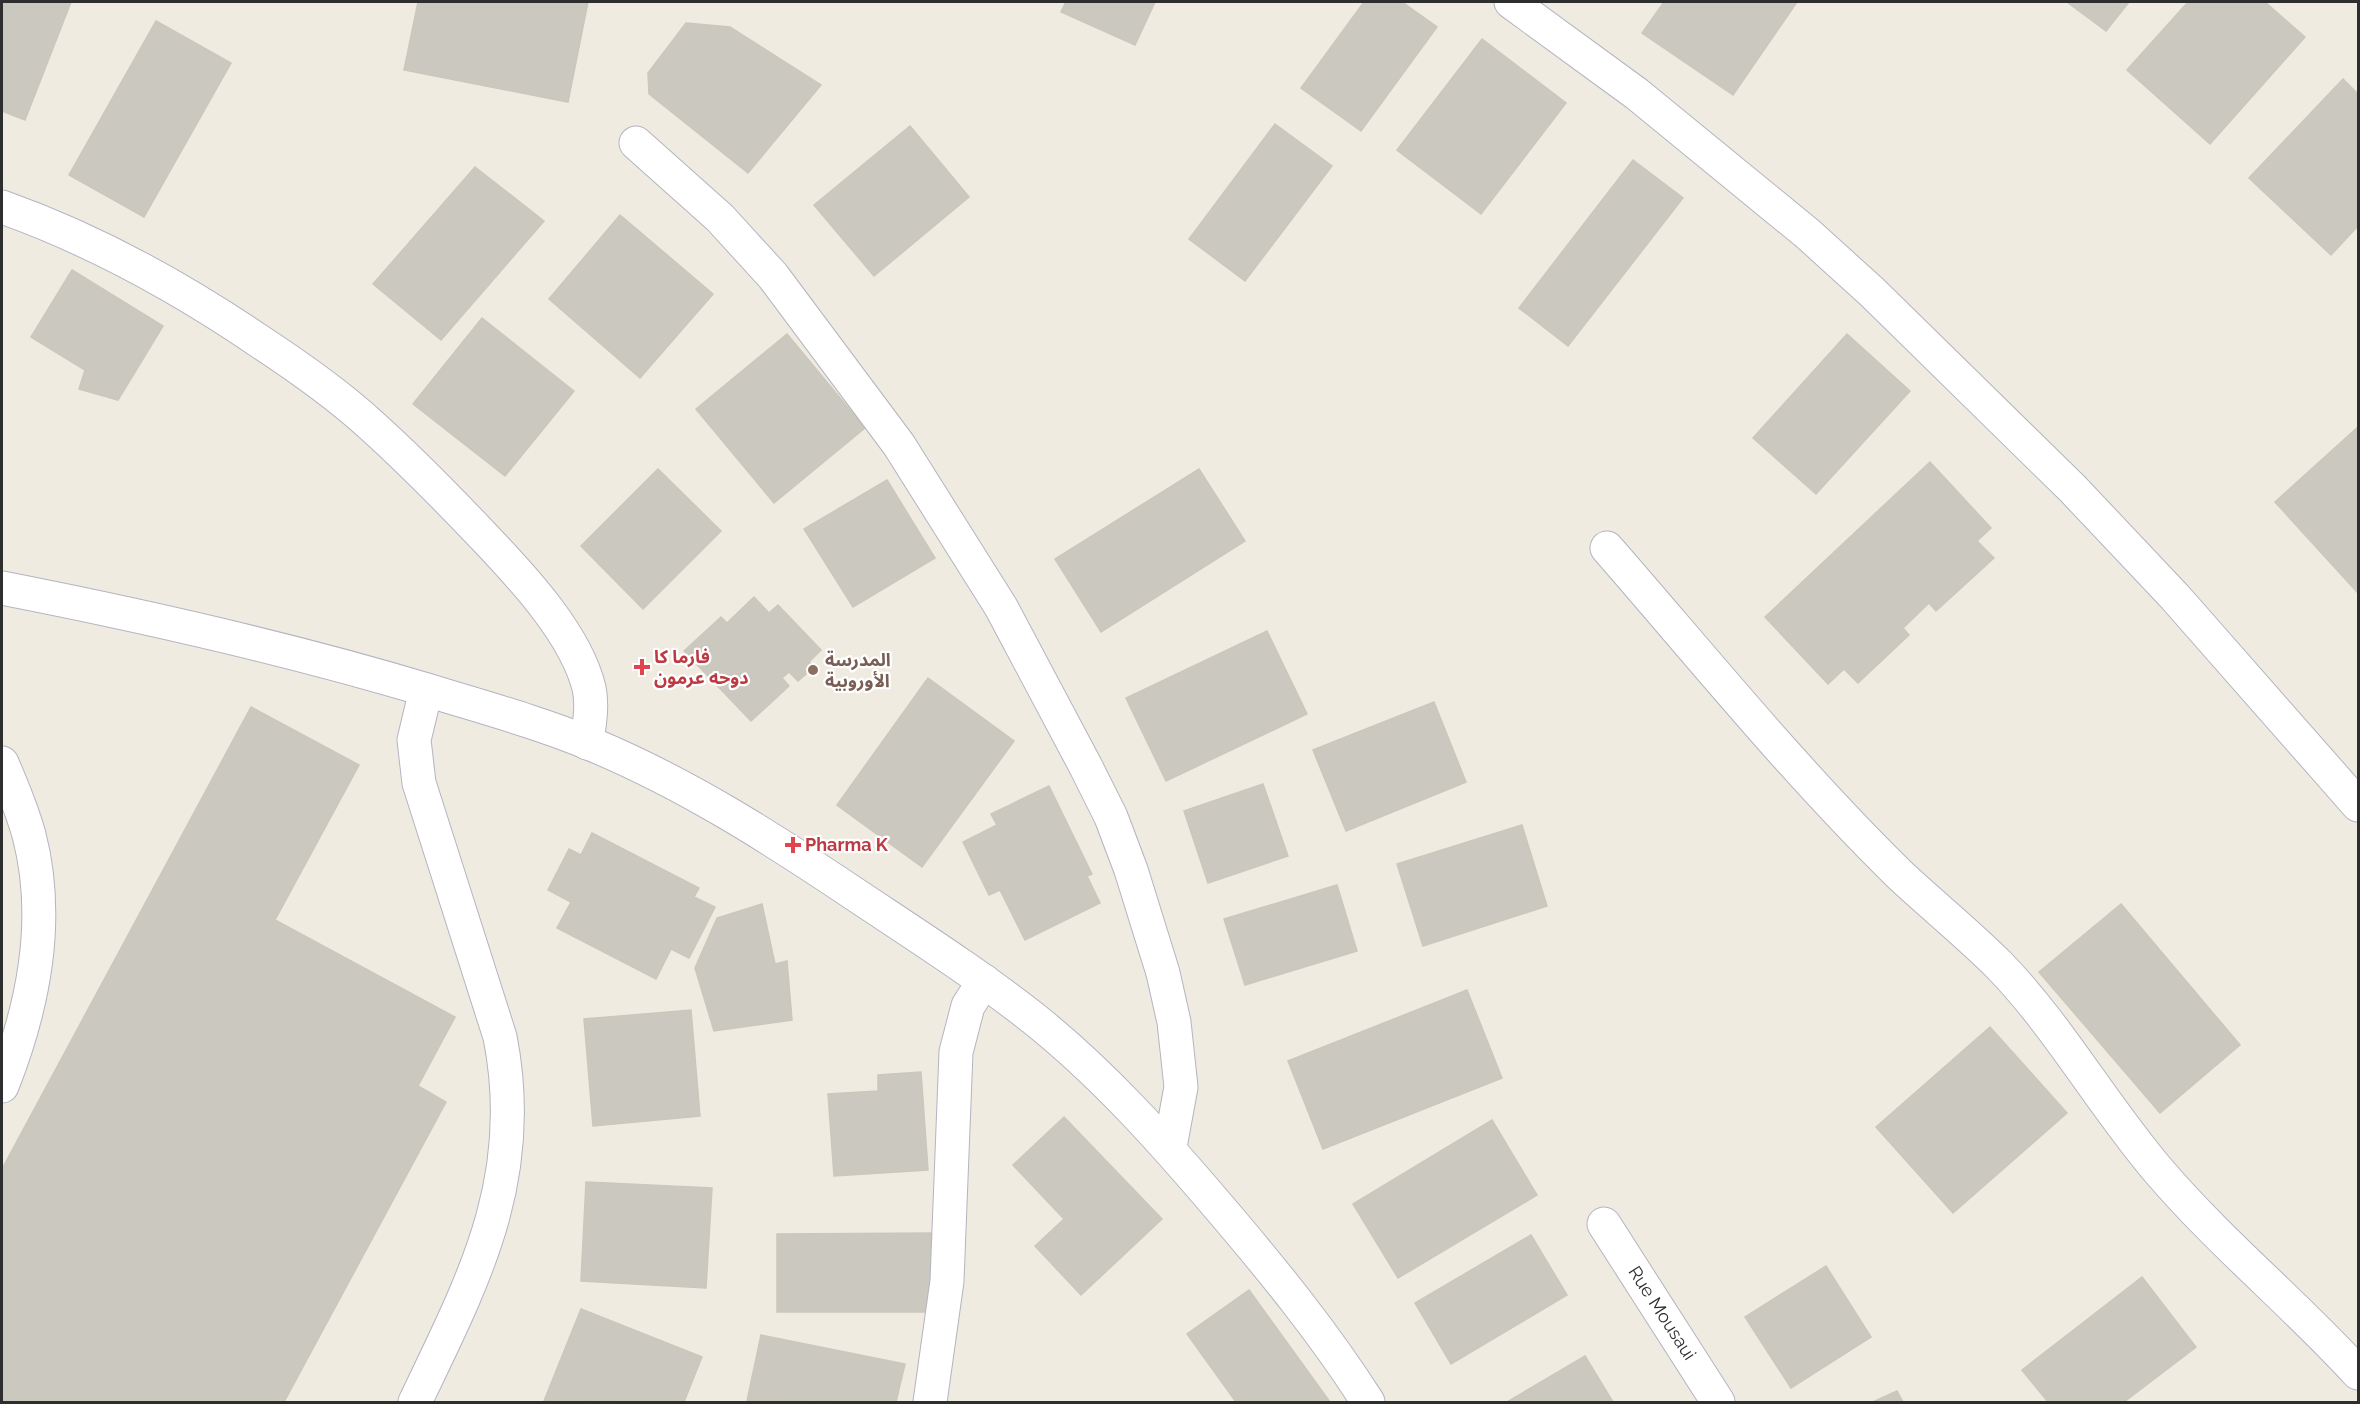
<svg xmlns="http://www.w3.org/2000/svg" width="2360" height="1404" font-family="Raleway,'Noto Sans Arabic',sans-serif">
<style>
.building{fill:#cbc9bf;stroke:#cbc7ba;stroke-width:1.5}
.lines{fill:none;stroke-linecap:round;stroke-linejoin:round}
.minor-casing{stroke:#b4b4c1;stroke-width:35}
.minor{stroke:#fff;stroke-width:33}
.health-dot{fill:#e0444e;stroke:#fff;stroke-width:2}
.education-dot{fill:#8d6e63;stroke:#fff;stroke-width:2}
.labels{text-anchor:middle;stroke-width:4.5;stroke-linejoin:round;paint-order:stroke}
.health-label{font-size:18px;font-weight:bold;fill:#be3a42;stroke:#fff;text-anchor:start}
.education-label{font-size:18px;font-weight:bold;fill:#785e54;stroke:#fff;text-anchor:start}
.street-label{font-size:18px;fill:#2e2e2e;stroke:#fff}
</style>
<rect width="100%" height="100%" fill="#efebe1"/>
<g class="building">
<path d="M2 2H71L25 120 2 111Z"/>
<path d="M418 2H588L568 102 404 70Z"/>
<path d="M1066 2H1155L1135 45 1061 12Z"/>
<path d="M1364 2H1402L1437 27 1361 131 1301 88Z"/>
<path d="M1664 2H1797L1733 95 1642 33Z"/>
<path d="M2067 2H2129L2106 31Z"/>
<path d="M2188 2H2265L2305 37 2210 144 2127 70Z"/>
<path d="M156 21 231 63 144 217 69 175Z"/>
<path d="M686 23 730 27 821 85 748 173 649 94 648 73Z"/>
<path d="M1482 39 1566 103 1481 214 1397 150Z"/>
<path d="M2343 79 2358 94V226L2331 255 2249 178Z"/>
<path d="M1275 124 1332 166 1245 281 1189 239Z"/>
<path d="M910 126 969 197 874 276 814 205Z"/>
<path d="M1633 160 1683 198 1568 346 1519 308Z"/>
<path d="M475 167 544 221 441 340 373 284Z"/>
<path d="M620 215 713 294 640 378 549 299Z"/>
<path d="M72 270 163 326 118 400 79 389 85 370 31 337Z"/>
<path d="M482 318 574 391 505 476 413 404Z"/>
<path d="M787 334 865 428 774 503 696 409Z"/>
<path d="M1847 334 1910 391 1816 494 1753 438Z"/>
<path d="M2358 427V593L2275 502Z"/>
<path d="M1930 462 1991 528 1977 541 1994 558 1936 611 1929 603 1903 628 1909 635 1858 683 1844 669 1828 684 1765 617Z"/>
<path d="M658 469 721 531 643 609 581 546Z"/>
<path d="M1199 469 1245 541 1101 632 1055 559Z"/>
<path d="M887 480 935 558 853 607 804 529Z"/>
<path d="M754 597 769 613 778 605 821 650 809 662 814 667 798 681 789 672 782 678 789 686 751 721 684 651 721 617 727 623Z"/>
<path d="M1267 631 1307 714 1166 781 1126 698Z"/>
<path d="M928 678 1014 741 922 867 837 805Z"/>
<path d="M1434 702 1466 782 1346 831 1313 750Z"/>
<path d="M251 707 359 765 275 920 455 1017 418 1086 446 1102 284 1402H2V1169Z"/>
<path d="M1263 784 1288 856 1208 883 1184 811Z"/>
<path d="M1049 786 1092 874 1087 876 1100 903 1025 940 1000 890 989 895 963 842 997 825 991 814Z"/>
<path d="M1522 825 1547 906 1423 946 1397 864Z"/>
<path d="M592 833 699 888 694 897 715 907 689 958 671 949 656 979 557 928 571 902 548 890 569 849 581 855Z"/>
<path d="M1337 885 1357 951 1245 985 1224 919Z"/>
<path d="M762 904 775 964 787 961 792 1020 714 1031 695 968 717 918Z"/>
<path d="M2121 904 2240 1045 2160 1113 2039 972Z"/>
<path d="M1467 990 1502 1078 1323 1149 1288 1061Z"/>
<path d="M691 1010 700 1116 593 1126 584 1019Z"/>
<path d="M1990 1027 2067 1113 1953 1213 1876 1127Z"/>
<path d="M921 1072 928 1170 834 1176 828 1094 878 1091V1075Z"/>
<path d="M1064 1117 1162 1219 1081 1295 1035 1246 1064 1219 1013 1165Z"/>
<path d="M1492 1120 1537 1195 1398 1278 1353 1204Z"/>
<path d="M586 1182 712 1188 706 1288 581 1281Z"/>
<path d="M934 1233 935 1312H777V1234Z"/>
<path d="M1531 1235 1567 1295 1451 1364 1415 1303Z"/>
<path d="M1826 1266 1871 1337 1791 1388 1745 1317Z"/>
<path d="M2142 1277 2196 1347 2124 1402H2048L2022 1370Z"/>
<path d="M1249 1290 1330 1402H1236L1187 1334Z"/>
<path d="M581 1309 702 1357 684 1402 544 1401Z"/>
<path d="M761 1335 905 1364 896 1402 747 1401Z"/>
<path d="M1585 1356 1613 1402H1507Z"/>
<path d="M1897 1391 1903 1402H1873Z"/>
</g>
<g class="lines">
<g class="minor-casing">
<g id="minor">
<path d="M1511 2 1637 94 1808 234 1872 292 2073 489 2175 597 2358 805"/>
<path d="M636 143 720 218 773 276 899 445 1001 607 1086 767 1111 817 1131 870 1163 973 1174 1022 1181 1087 1170 1147"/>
<path d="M2 207C95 240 180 287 262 343 300 368 337 394 371 425 411 461 450 501 487 540 524 579 576 635 589 688 593 706 589 725 587 743"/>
<path d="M1607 548C1702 657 1795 772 1899 874 1932 905 1967 933 1999 965 2059 1027 2101 1103 2157 1169 2219 1242 2294 1303 2358 1373"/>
<path d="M2 588C145 616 287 648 427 690 482 707 538 722 591 744 687 784 771 838 856 895 916 935 977 974 1033 1018 1102 1073 1161 1139 1218 1206 1271 1268 1324 1333 1368 1402"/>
<path d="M2 763C12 786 22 810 29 835 51 919 33 1008 2 1086"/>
<path d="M1604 1224 1718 1402"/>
<path d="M415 1402C474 1279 528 1178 500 1037L419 783 414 740 426 690"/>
<path d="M930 1402 947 1281 956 1052 968 1006 984 981"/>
</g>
</g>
<use href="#minor" class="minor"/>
</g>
<g class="health-dot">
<path d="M639 658h6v6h6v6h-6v6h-6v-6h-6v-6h6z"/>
<path d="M790 836h6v6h6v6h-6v6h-6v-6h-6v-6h6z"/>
</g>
<circle class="education-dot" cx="813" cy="670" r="6"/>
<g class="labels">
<g class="health-label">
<text x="654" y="663">فارما كا<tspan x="654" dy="21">دوحه عرمون</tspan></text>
<text x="805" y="851">Pharma K</text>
</g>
<g class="education-label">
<text x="825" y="666">المدرسة<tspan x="825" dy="21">الأوروبية</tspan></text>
</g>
<g class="street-label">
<text transform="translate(1662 1313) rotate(57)" y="6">Rue Mousaui</text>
</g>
</g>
<rect width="2360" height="1404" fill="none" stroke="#2e2e2e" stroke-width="6"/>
</svg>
